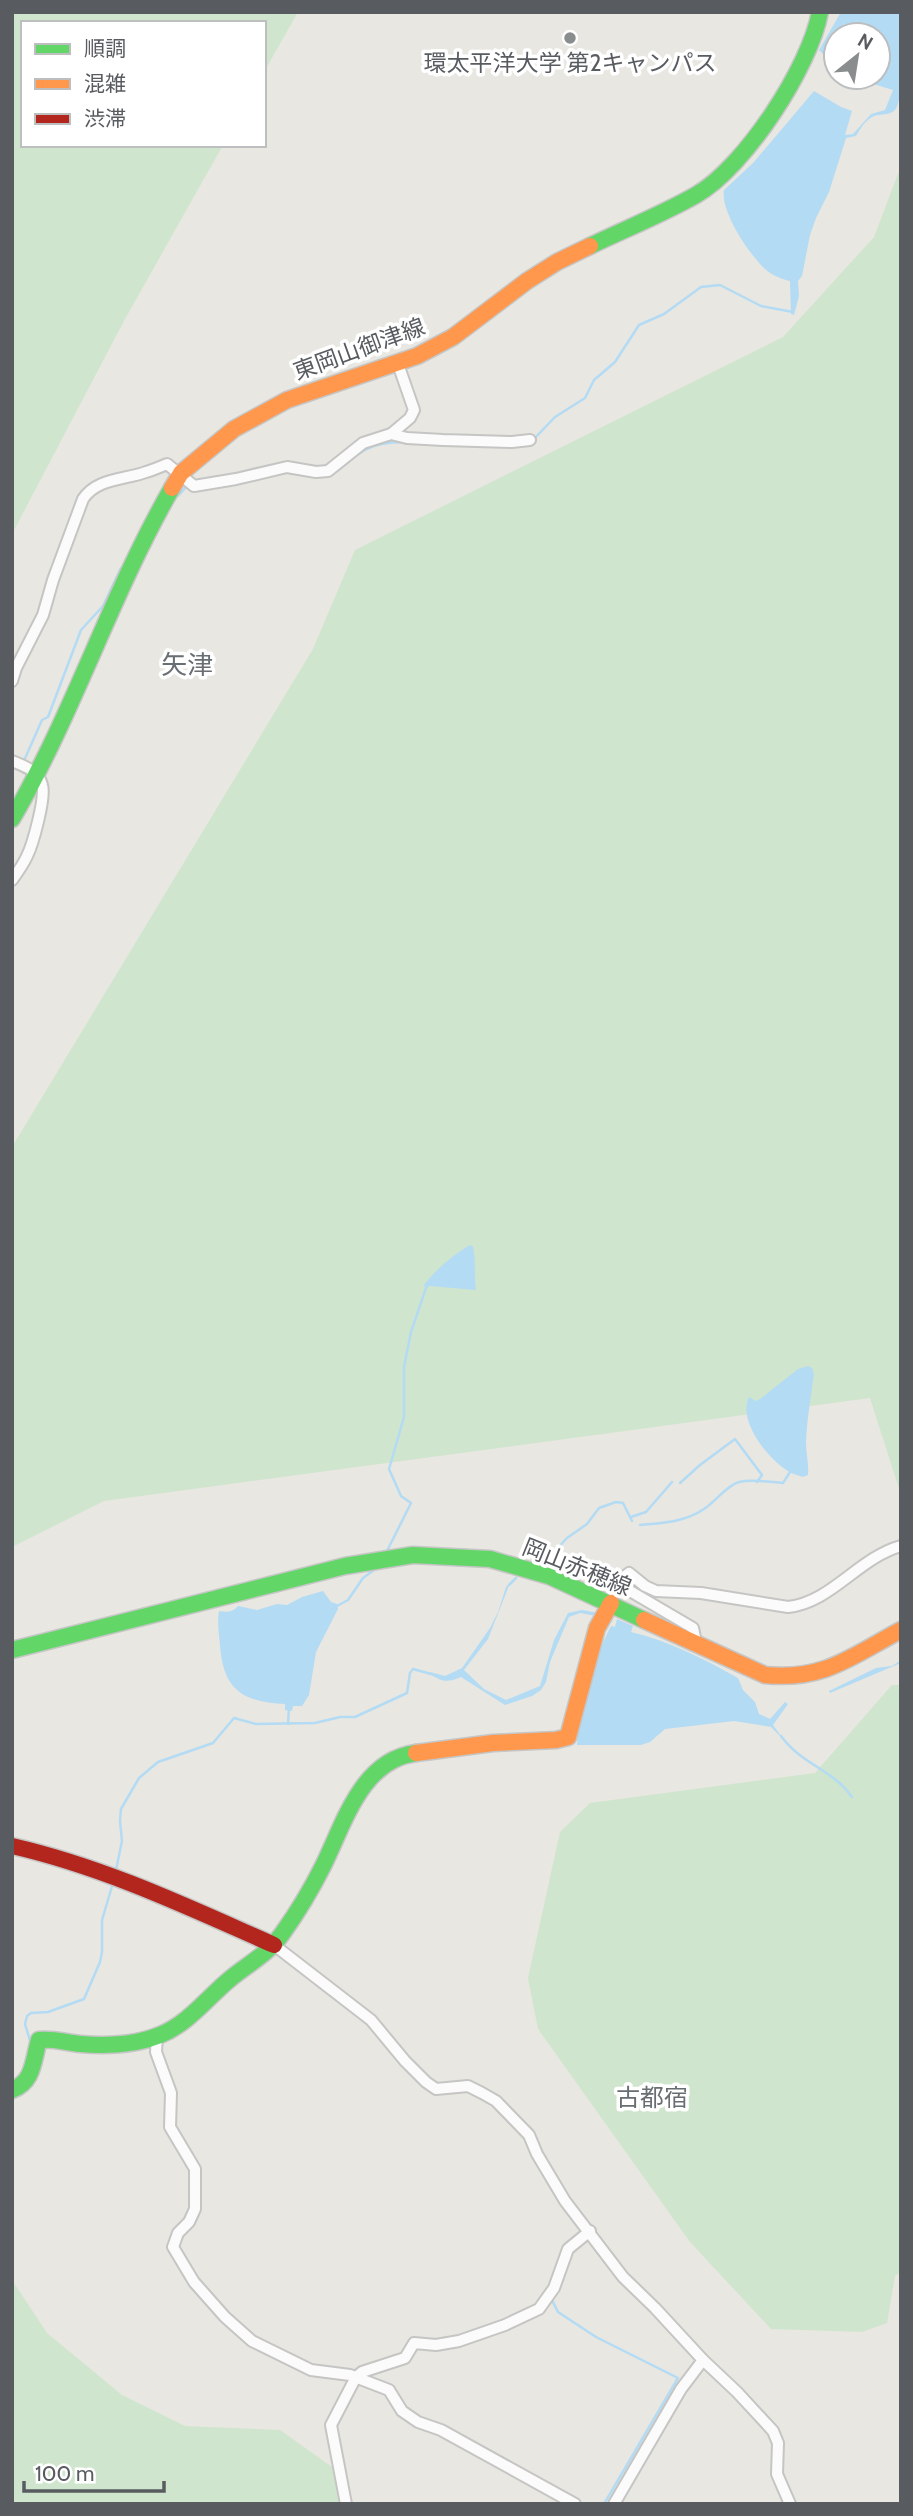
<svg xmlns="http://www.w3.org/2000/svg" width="913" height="2516" font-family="Cabin,'Noto Sans JP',sans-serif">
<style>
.green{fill:#d0e5cd}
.water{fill:#b4dbf4}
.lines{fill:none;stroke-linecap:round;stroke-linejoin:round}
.stream{stroke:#b4dbf4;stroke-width:2.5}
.street-casing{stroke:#c5c5c4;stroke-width:14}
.fast-casing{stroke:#c5c6c5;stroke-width:19}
.slow-casing{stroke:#c5c6c5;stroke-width:19}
.jam-casing{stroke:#c5c6c5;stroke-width:19}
.street{stroke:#fcfbfb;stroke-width:10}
.fast{stroke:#63d668;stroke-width:16}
.slow{stroke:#ff974d;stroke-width:16}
.jam{stroke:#b3261e;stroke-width:16}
.poi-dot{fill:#8a8d8e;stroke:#fff;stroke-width:2.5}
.labels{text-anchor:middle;stroke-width:7;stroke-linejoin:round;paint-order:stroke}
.poi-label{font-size:23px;fill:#585c60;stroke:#fff}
.street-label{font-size:23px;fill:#585c60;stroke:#fff}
.neighbourhood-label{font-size:24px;fill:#696e72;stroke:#fff}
.quarter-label{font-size:26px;fill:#696e72;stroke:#fff}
</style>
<rect width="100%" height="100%" fill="#e8e7e2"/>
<g class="green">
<path d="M12 12H298L264 72V23H23V145H223L125 319 12 534Z"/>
<path d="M901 166V1495L870 1398 104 1501 12 1547V1147L313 649 355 550 783 337 874 237Z"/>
<path d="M892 1685H901V2272L895 2276 887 2323 862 2332 771 2329 690 2242 538 2029 528 1978 560 1832 590 1803 815 1773Z"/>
<path d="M12 2280 47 2333 122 2395 185 2426 280 2430 332 2467 339 2504H12Z"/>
</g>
<g class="water">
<path d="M841 12H901C901 30 905 99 895 110 891 115 880 114 874 116 865 120 861 128 856 136L846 138 829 192 816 218 810 235 802 276 798 281 799 296 794 315 791 314 790 281C781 279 772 275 765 269 749 254 720 211 724 190L753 163 814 91 841 107 852 111 845 135 853 134 871 114 885 110 893 90 850 77H878V35H836V67L819 50Z"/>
<path d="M470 1245 473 1247C476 1261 474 1275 476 1290L429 1286 426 1290 424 1285C437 1268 452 1256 470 1245Z"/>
<path d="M808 1366 812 1368 814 1374C811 1396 807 1419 806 1442 806 1453 809 1465 808 1475L803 1477C798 1475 792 1474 788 1471 769 1460 737 1421 749 1397L756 1401 760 1399 798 1369Z"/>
<path d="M510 1583 488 1639 464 1670 484 1689 506 1700 540 1686 554 1640 568 1613 582 1610 598 1613 596 1616 580 1613 569 1617 550 1662 546 1682 541 1690 532 1696 505 1705 461 1677C446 1683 444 1682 429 1674L430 1672 445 1676 462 1668 490 1628 498 1612 506 1587Z"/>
<path d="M323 1591 331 1602 337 1604 338 1609 316 1652 309 1695 302 1706H293L292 1711 285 1710V1704C243 1702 223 1690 220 1645 219 1634 217 1622 219 1611 227 1612 232 1613 238 1606L257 1610 277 1604 287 1605 302 1597Z"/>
<path d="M617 1619 633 1626 631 1632C669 1641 704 1659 738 1678L743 1690 755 1702 759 1714 770 1719 785 1702 788 1704 773 1725 784 1740 771 1727 734 1721 665 1729 650 1742 641 1745H577C579 1708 594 1659 611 1626L615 1627Z"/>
<path d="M901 1660V1663L830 1693 829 1691 876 1668 892 1666Z"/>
</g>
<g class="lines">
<g class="stream">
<path d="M532 441 555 417 585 398 594 380 615 362 639 325 664 314 701 287 720 285 761 306 793 312"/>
<path d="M474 446H519"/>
<path d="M299 474C340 484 337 464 367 449 378 443 392 442 404 442"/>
<path d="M178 496 187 486"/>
<path d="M150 545 159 529"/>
<path d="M23 763 42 720 48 717 81 630 103 606 121 568"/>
<path d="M12 767 20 768"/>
<path d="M680 1483 700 1465 735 1439 762 1475 757 1482"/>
<path d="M631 1517 646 1512 672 1482"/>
<path d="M640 1525C663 1523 685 1522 704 1509 715 1502 727 1485 739 1482 753 1479 769 1482 783 1483L790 1472"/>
<path d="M387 1551 411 1503 401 1496 389 1469 404 1417V1367L411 1332 426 1288"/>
<path d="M552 1554 567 1538 587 1524 599 1508 616 1502 623 1503 632 1521"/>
<path d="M509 1585 516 1578"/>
<path d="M337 1606 348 1600 363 1578 374 1570"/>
<path d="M288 1724 289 1707"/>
<path d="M781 1736C801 1764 832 1769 852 1797"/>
<path d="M116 1870 122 1841 120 1821 121 1809 139 1778 158 1762 213 1743 234 1718 256 1724 315 1723 340 1717H355L407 1693 410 1673 413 1669 431 1674"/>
<path d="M31 2044 25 2024 27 2016 31 2013 48 2012 84 1999 100 1962 102 1952V1920L113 1883"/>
<path d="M551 2298 558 2312 596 2337 678 2378 604 2504"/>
</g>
<g class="street-casing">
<g id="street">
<path d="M391 434 410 418 414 410 398 364"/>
<path d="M12 681 16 668 43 615 53 580 83 499C97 478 124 480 146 472 153 470 160 467 167 464L194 486 236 479 287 467 316 472 328 471 363 443 391 434 407 438 443 440 512 442 530 440"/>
<path d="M12 761C24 766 39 771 42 785 46 797 33 844 27 856 23 865 17 873 12 880"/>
<path d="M696 1642 693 1628 630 1591 624 1583 625 1576 629 1573 645 1586 656 1591 701 1593 788 1607C832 1602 858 1558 901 1546"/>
<path d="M274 1945 371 2020 405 2061 426 2082 436 2089 468 2086 482 2093 496 2101 529 2135 537 2154 565 2201 623 2277 655 2308 703 2360 737 2392 773 2431 778 2443 777 2474 790 2504"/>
<path d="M157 2036 156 2052 171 2093 170 2127 195 2169V2209L189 2222 178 2233 173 2247 194 2282 225 2317 252 2341 311 2370 350 2375 389 2390 402 2411 418 2422 441 2430 575 2504"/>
<path d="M346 2504 331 2425 356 2377 362 2372 405 2358 414 2343 436 2345 459 2341 505 2325 539 2309 554 2288 568 2249 590 2231"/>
<path d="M614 2504 681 2389 703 2360"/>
</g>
</g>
<g class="fast-casing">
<g id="fast">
<path d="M590 246C625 229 663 214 696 195 745 167 810 67 820 12"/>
<path d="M12 819C74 713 111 594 172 488"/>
<path d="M12 1650 345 1566 413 1555 490 1559 549 1576 644 1620"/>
<path d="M12 2090C34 2082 33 2060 39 2040 53 2038 67 2043 81 2044 106 2046 136 2045 160 2035 188 2024 207 1998 230 1979 248 1964 268 1954 282 1934 297 1913 311 1890 323 1866 344 1824 361 1760 416 1753"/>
</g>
</g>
<g class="slow-casing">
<g id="slow">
<path d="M172 488 181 473 234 429 287 400 417 356 453 337 527 281 557 262 590 246"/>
<path d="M644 1620 765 1675C824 1681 852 1656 901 1630"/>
<path d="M416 1753 493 1743 556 1740 568 1737 597 1628 611 1603"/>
</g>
</g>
<g class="jam-casing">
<path id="jam" d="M12 1846C104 1867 188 1907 274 1945"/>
</g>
<use href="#street" class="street"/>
<use href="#fast" class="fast"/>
<use href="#slow" class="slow"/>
<use href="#jam" class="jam"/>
</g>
<circle class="poi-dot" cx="570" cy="38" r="7"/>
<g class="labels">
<g class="poi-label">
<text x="570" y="71">環太平洋大学 第2キャンパス</text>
</g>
<g class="street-label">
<text transform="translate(359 349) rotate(-20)" y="8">東岡山御津線</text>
<text transform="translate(577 1567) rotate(22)" y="8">岡山赤穂線</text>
</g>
<g class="neighbourhood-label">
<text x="652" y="2106">古都宿</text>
</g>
<g class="quarter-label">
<text x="187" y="674">矢津</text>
</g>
</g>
<rect width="913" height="2516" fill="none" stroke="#585c60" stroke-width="28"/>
<rect x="21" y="21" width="245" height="126" fill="#ffffff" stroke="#bcbebf" stroke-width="2"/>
<rect x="35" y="44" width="35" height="10" fill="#63d668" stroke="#bcbebf" stroke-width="2"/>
<text x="84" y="56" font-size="21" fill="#585c60">順調</text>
<rect x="35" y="79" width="35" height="10" fill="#ff974d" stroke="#bcbebf" stroke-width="2"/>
<text x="84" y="91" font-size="21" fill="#585c60">混雑</text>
<rect x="35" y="114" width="35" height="10" fill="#b3261e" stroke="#bcbebf" stroke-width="2"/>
<text x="84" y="126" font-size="21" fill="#585c60">渋滞</text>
<g transform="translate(857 56) rotate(30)"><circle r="33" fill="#ffffff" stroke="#bcbebf" stroke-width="2"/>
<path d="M0-5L12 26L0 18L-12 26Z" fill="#8a8d8e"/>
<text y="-10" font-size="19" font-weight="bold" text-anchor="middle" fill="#585c60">N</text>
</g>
<path d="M24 2481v10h140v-10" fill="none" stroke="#585c60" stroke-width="3.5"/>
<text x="35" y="2481" font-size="21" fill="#585c60" stroke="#ffffff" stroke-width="5" paint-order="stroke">100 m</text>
</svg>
